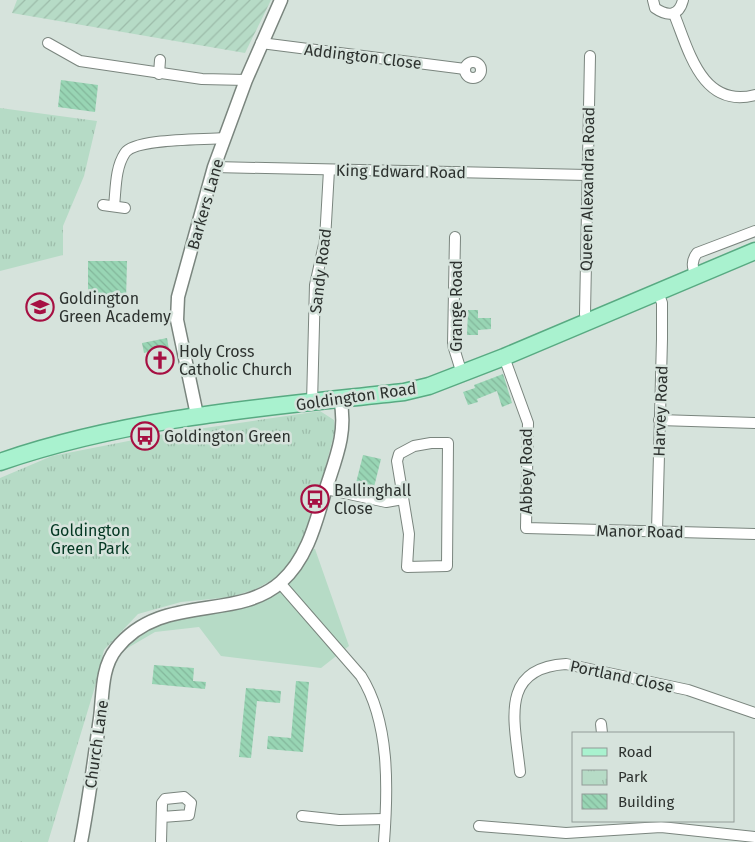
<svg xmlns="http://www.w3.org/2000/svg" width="755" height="842" font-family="'Fira Sans',sans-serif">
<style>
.grass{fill:#b6dbc6}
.park{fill:url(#park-tufts)}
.garden{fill:url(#garden-furrows)}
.building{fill:url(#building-back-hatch)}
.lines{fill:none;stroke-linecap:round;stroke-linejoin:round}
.minor-casing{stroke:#7a857e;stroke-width:12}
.tertiary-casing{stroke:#7a857e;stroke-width:15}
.primary-casing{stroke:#58aa82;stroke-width:19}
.minor{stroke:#fff;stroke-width:10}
.tertiary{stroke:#fff;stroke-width:12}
.primary{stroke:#a9f2cf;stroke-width:16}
.labels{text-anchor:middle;stroke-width:5;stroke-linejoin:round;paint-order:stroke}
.street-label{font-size:16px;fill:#2d322f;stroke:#d6e3dc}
.poi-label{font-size:16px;fill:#2d322f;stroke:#d6e3dc;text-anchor:start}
.park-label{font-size:16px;fill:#033722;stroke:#d6e3dc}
</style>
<defs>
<pattern id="park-tufts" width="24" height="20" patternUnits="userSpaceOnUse" patternTransform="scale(1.25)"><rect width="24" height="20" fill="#b6dbc6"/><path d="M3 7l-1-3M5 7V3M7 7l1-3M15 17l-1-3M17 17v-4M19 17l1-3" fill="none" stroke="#9dbcaa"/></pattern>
<pattern id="garden-furrows" width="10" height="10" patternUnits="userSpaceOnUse" patternTransform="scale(1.25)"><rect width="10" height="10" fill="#b6dbc6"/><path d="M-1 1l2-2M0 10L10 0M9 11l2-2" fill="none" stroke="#9dbcaa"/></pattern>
<pattern id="building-back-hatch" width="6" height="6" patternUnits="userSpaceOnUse" patternTransform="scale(1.25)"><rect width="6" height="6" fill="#98d5b4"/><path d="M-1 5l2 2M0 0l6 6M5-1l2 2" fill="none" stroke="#83b79b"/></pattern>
</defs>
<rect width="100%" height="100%" fill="#d6e3dc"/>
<path class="grass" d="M310 549H315L349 646 321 668 221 656 199 627 155 632 119 653 154 626 252 603Z"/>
<g class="park">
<path d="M0 108 97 121 84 176 63 226V255L0 271Z"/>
<path d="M320 411 334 420 335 430 322 481 299 550 279 576 256 589 231 597 181 602 138 614 104 650 94 690 48 842H0V478L52 456 164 434Z"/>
</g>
<path class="garden" d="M17 0H271L245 53 12 13Z"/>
<g class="building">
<path d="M61 80 98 85 95 112 58 107Z"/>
<path d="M88 261H127L126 301H88Z"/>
<path d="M468 310H478V318H491V329L478 330V335H467Z"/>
<path d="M167 338 172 367 168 368 169 370 152 373 148 352 144 353 142 343Z"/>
<path d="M503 374 512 403 502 407 497 391 477 399 478 402 468 405 463 392 475 388 474 385Z"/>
<path d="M363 455 381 459 374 487 356 483Z"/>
<path d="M154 665 194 668 193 681 206 682 205 689 152 684Z"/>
<path d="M296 681 309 682 303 752 267 749 268 736 291 738Z"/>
<path d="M246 688 281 691 280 703 257 701 251 758 239 757Z"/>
</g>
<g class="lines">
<g class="minor-casing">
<g id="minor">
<path d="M653 0 655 8C668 17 679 16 683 0"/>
<path d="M674 14C689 51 702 109 755 95"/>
<path d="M48 43 80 61 202 79 246 80"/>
<path d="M261 43 465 69"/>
<circle cx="473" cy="70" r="8"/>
<path d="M159 74 160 60"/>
<path d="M214 167 587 175"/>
<path d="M103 205 125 208"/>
<path d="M114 206C116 189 115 168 125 153 135 138 205 140 224 138"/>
<path d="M455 237 453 345 462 374"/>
<path d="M696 276C692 267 691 261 697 253L755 231"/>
<path d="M588 322 585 314 590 56"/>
<path d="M504 357 528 423 526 528 755 534"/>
<path d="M312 403 315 285 325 240 329 170"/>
<path d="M659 420 755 423"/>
<path d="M431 443H448L447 566 407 567 409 534 397 461 399 454 414 446Z"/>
<path d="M326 489 386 502 403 499"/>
<path d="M657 531 662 339V303L658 292"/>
<path d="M280 583 361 676C390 722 388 789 384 842"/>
<path d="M601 724 602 733"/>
<path d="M520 772C515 723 498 668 566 664L688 690 755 713"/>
<path d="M302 816 339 820 385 819"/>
<path d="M479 826 566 833 661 827 755 837"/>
<path d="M161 842 162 803 165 799 184 797 191 803 189 815 162 817"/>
</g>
</g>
<g class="tertiary-casing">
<g id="tertiary">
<path d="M197 415 177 320 178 297 214 167 246 80 281 0"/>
<path d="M81 842C89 801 94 759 100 718 103 695 101 668 116 649 161 592 236 622 281 582 306 560 315 526 324 495 334 462 348 434 340 399"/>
</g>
</g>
<g class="primary-casing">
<path id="primary" d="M0 462C130 417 268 407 404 392L429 386 504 357 755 251"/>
</g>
<use href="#minor" class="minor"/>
<use href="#tertiary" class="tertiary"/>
<use href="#primary" class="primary"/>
</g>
<defs>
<g id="school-ring" transform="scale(1.4375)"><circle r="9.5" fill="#d6e3dc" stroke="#a60f42" stroke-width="1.5"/><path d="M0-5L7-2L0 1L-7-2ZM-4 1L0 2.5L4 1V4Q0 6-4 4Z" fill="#a60f42"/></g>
<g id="church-ring" transform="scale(1.4375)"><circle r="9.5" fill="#d6e3dc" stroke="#a60f42" stroke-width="1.5"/><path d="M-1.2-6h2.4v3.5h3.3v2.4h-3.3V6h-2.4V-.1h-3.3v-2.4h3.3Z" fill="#a60f42"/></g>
<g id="bus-ring" transform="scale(1.4375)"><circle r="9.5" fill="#d6e3dc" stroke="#a60f42" stroke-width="1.5"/><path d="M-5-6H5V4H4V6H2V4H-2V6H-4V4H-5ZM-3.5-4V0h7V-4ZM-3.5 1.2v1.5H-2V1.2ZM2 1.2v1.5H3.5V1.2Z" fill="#a60f42"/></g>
</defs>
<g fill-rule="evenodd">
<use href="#school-ring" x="40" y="307"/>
<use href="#church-ring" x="160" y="360"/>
<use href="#bus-ring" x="145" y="436"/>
<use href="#bus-ring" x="315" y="499"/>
</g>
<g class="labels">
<g class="street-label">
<text transform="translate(363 56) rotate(7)" y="6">Addington Close</text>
<text transform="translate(401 171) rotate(1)" y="6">King Edward Road</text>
<text transform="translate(587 189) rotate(-89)" y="6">Queen Alexandra Road</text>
<text transform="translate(205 204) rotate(-74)" y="6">Barkers Lane</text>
<text transform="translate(320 271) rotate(-83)" y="6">Sandy Road</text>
<text transform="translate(456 306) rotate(-90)" y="6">Grange Road</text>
<text transform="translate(356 396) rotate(-8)" y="6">Goldington Road</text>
<text transform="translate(660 411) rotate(-88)" y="6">Harvey Road</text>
<text transform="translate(526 471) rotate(-90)" y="6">Abbey Road</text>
<text transform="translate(640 531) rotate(1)" y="6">Manor Road</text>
<text transform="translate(622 676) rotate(12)" y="6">Portland Close</text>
<text transform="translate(96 744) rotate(-82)" y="6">Church Lane</text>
</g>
<g class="poi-label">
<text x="59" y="304">Goldington<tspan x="59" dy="18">Green Academy</tspan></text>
<text x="179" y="357">Holy Cross<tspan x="179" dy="18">Catholic Church</tspan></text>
<text x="164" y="442">Goldington Green</text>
<text x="334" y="496">Ballinghall<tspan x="334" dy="18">Close</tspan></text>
</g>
<g class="park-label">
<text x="90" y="536">Goldington<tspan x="90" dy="18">Green Park</tspan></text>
</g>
</g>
<rect x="572" y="732" width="162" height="90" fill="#d6e3dc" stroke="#929c97"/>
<rect x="582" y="748" width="25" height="8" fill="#a9f2cf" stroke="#929c97"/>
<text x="618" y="757" font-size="15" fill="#2d322f">Road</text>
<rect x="582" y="770" width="25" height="15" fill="url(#park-tufts)" stroke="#929c97"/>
<text x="618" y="782" font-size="15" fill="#2d322f">Park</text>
<rect x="582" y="794" width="25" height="15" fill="url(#building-back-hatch)" stroke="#929c97"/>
<text x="618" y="807" font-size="15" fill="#2d322f">Building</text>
</svg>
